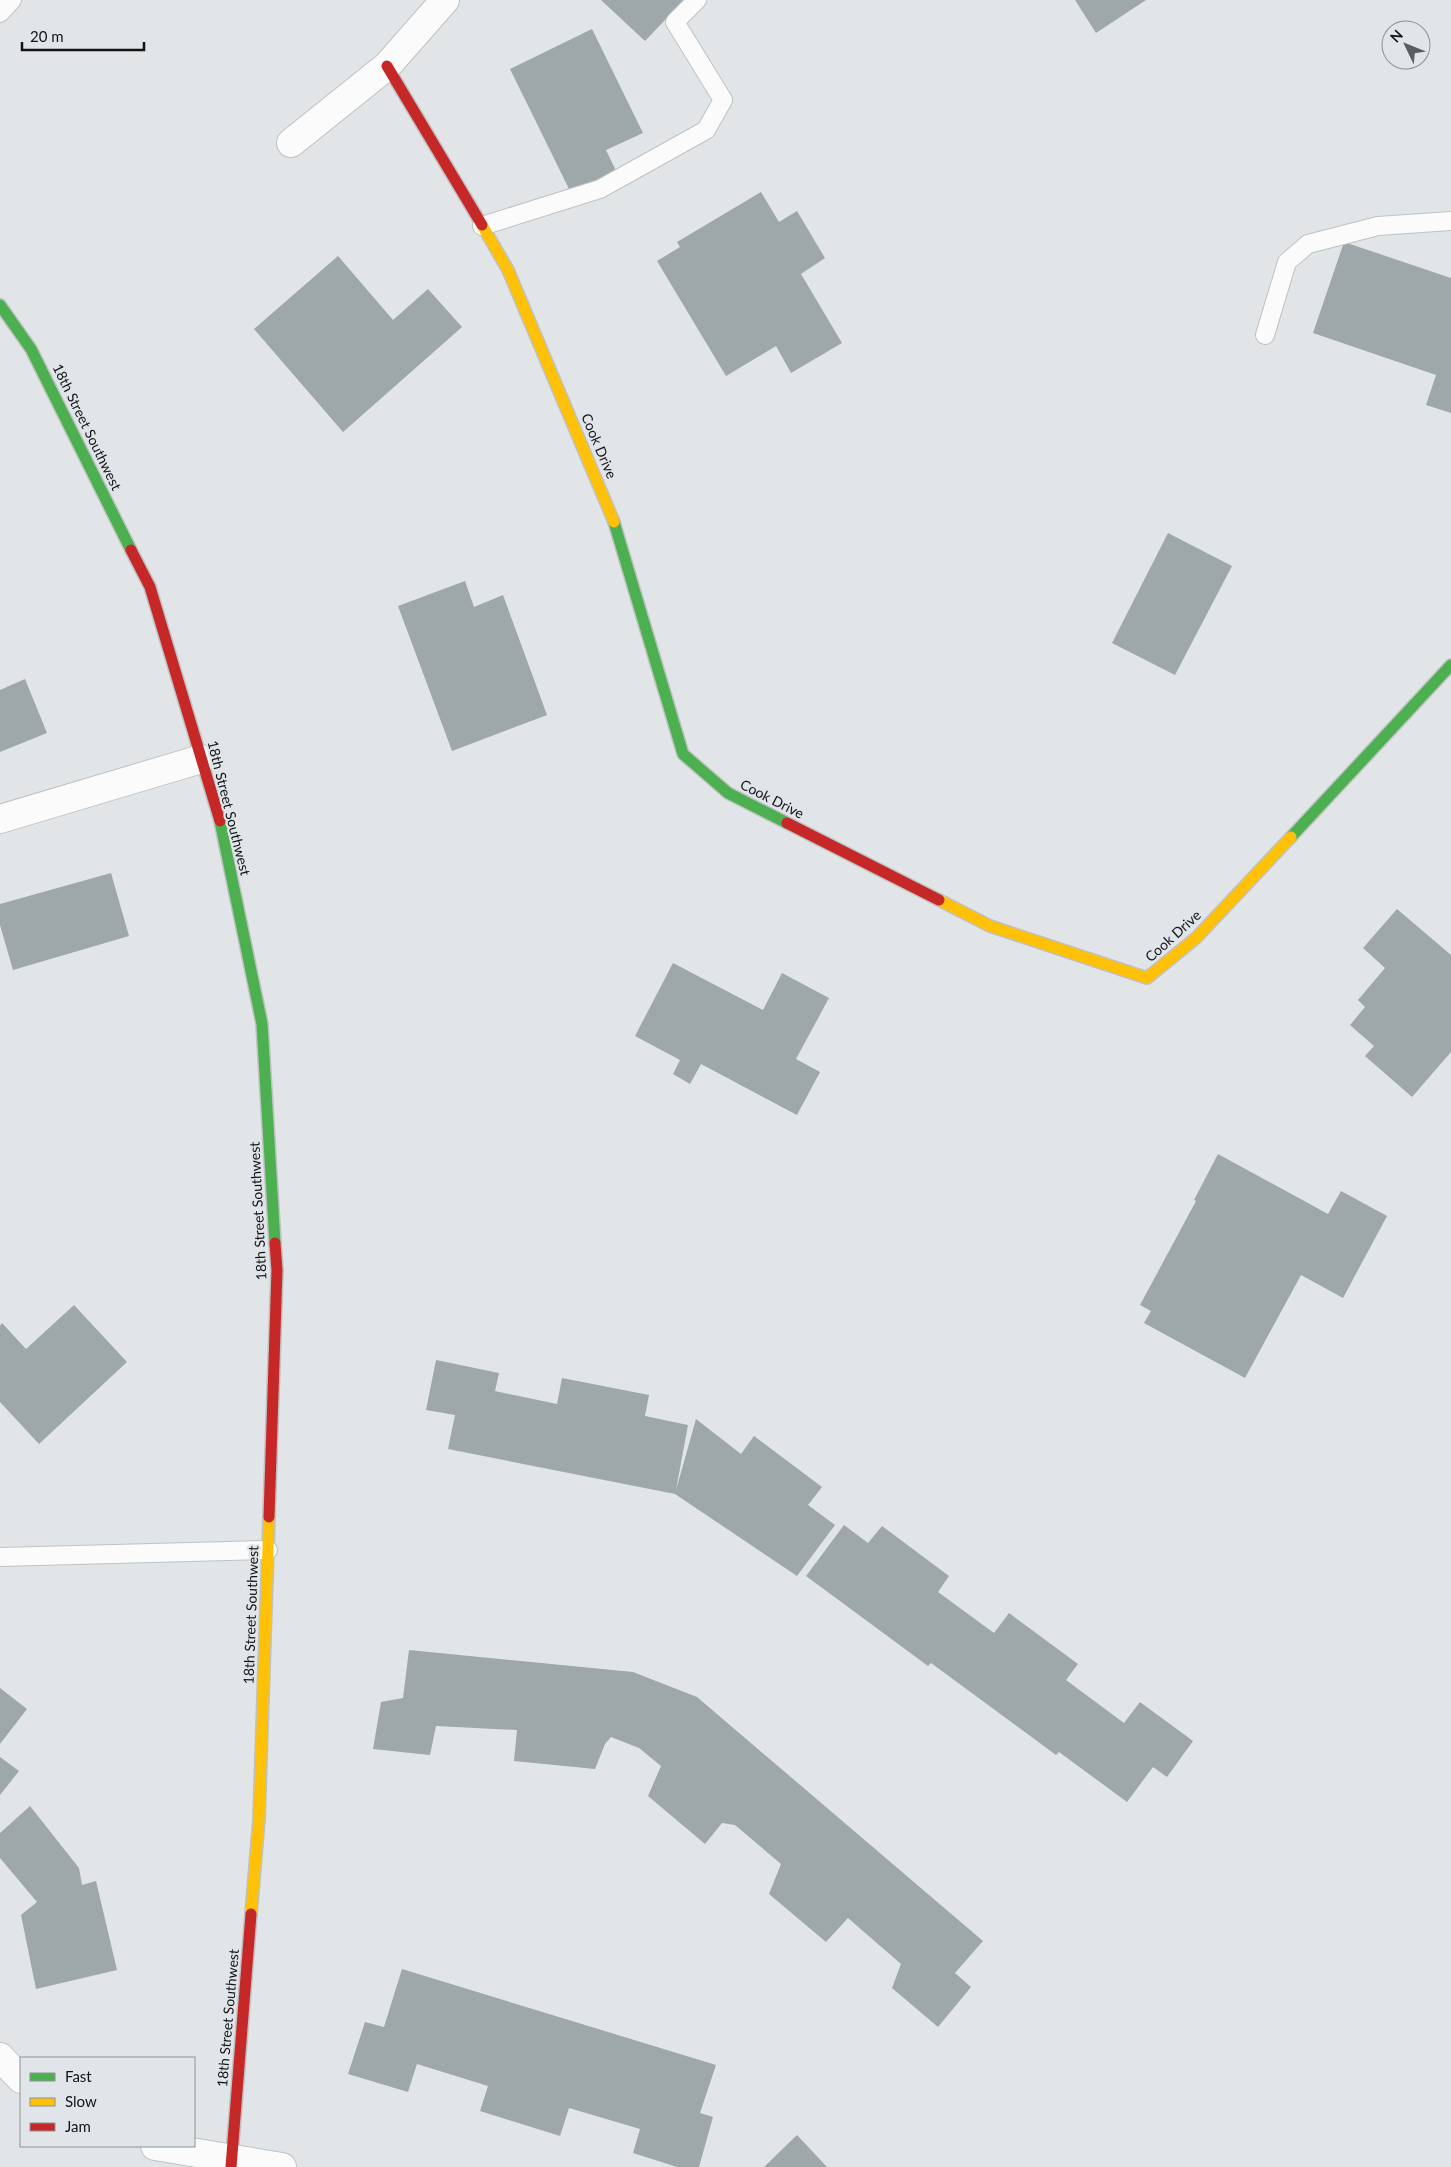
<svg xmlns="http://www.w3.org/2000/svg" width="1451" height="2167" font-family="Lato,sans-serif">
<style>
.building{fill:#9ea7aa}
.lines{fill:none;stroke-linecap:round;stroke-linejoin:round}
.lane-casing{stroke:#bfc2c3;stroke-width:20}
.street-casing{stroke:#bfc2c3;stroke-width:30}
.fast-casing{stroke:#bfc2c3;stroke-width:14}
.slow-casing{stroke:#bfc2c3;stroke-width:14}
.jam-casing{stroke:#bfc2c3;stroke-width:14}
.lane{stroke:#fbfbfb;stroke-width:18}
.street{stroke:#fbfbfb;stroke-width:28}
.fast{stroke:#4caf50;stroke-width:11}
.slow{stroke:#ffc107;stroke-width:11}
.jam{stroke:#c62828;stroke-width:11}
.labels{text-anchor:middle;stroke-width:4.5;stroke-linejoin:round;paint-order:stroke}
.street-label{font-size:14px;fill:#111314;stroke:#e0e5e9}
</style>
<rect width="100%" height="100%" fill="#e2e5e7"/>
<g class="building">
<path d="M601 0H684L645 41Z"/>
<path d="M1075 0H1146L1096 33Z"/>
<path d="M592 29 643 133 606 150 617 173 572 195 510 69Z"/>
<path d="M761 192 779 222 797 211 825 258 801 274 842 343 791 373 776 346 726 376 657 261 680 247 677 242Z"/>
<path d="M1344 242 1451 278V413L1426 405 1436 375 1313 333Z"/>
<path d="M338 256 393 320 428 289 462 327 343 432 254 329Z"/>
<path d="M1168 533 1232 566 1175 675 1112 643Z"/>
<path d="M465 581 474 607 503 595 547 715 452 751 398 606Z"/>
<path d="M25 679 47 733 0 752V690Z"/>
<path d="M111 873 129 936 13 970 0 925V904Z"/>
<path d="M1397 909 1451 955V1052L1412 1097 1365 1056 1374 1046 1350 1025 1365 1007 1358 1000 1385 968 1363 948Z"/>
<path d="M673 963 763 1010 782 973 829 998 796 1059 820 1072 797 1115 701 1064 690 1084 673 1074 680 1060 635 1036Z"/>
<path d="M1218 1154 1328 1214 1341 1191 1387 1216 1343 1298 1301 1275 1245 1378 1144 1323 1151 1311 1140 1305 1196 1201 1194 1200Z"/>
<path d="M74 1305 127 1362 39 1444 0 1402V1326L2 1323 26 1349Z"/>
<path d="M436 1360 499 1373 495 1391 557 1404 562 1378 649 1395 645 1416 688 1425 676 1490 696 1419 741 1454 754 1436 822 1487 808 1505 835 1525 797 1576 675 1494 448 1449 455 1415 426 1410Z"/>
<path d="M844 1525 868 1543 882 1526 949 1576 938 1592 994 1633 1009 1613 1078 1664 1066 1680 1124 1723 1140 1702 1193 1741 1167 1777 1153 1767 1127 1802 1059 1752 1056 1755 931 1663 928 1666 806 1576Z"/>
<path d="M409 1650 633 1672 697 1697 983 1941 955 1973 971 1987 938 2027 892 1988 901 1964 848 1918 826 1942 769 1894 781 1864 735 1825 722 1823 705 1844 648 1796 661 1766 639 1748 611 1737 605 1744 595 1769 514 1761 517 1730 436 1726 430 1755 373 1749 381 1702 403 1698Z"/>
<path d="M0 1688 27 1709 0 1744Z"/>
<path d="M0 1757 19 1771 0 1795Z"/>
<path d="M30 1806 79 1868 82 1885 96 1881 117 1970 36 1989 21 1915 37 1902 0 1858V1833Z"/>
<path d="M402 1969 716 2065 700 2113 713 2117 699 2167H677L633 2153 640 2129 569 2108 560 2136 480 2111 488 2086 417 2064 408 2092 348 2074 365 2022 384 2027Z"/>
<path d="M797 2135 827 2167H764Z"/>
</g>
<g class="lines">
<g class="lane-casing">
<g id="lane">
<path d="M0 13 12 0"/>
<path d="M482 226 600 189 706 130 723 100 675 22 697 0"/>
<path d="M1265 335 1287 262 1308 244 1378 226 1451 221"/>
<path d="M0 1557 268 1550"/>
</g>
</g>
<g class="street-casing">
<g id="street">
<path d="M291 143 387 66 445 0"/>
<path d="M0 819 201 759"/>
<path d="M0 2057 21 2079"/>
<path d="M155 2146 282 2167"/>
</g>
</g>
<g class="fast-casing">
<g id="fast">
<path d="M0 305 31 349 131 550"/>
<path d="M614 522 683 754 728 793 787 823"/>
<path d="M220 821 262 1024 275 1243"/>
<path d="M1291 837 1451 665"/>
</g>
</g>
<g class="slow-casing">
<g id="slow">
<path d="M482 225 508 270 614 522"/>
<path d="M939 900 990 926 1147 978 1196 938 1291 837"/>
<path d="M251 1914 259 1819 269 1517"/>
</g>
</g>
<g class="jam-casing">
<g id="jam">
<path d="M387 66 482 225"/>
<path d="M131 550 150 587 220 821"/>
<path d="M787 823 939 900"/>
<path d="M269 1517 277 1270 275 1243"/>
<path d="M231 2167 251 1914"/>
</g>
</g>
<use href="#lane" class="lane"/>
<use href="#street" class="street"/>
<use href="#fast" class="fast"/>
<use href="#slow" class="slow"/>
<use href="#jam" class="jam"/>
</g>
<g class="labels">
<g class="street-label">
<text transform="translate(87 427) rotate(64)" y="5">18th Street Southwest</text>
<text transform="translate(599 446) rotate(67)" y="5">Cook Drive</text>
<text transform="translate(772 799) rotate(27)" y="5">Cook Drive</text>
<text transform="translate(229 808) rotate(76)" y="5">18th Street Southwest</text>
<text transform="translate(1173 936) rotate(-42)" y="5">Cook Drive</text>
<text transform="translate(258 1211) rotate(-93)" y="5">18th Street Southwest</text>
<text transform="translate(251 1615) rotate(-88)" y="5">18th Street Southwest</text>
<text transform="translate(228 2018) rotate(-85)" y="5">18th Street Southwest</text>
</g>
</g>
<rect x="20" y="2057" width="175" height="90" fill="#e0e5e9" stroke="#8d9194"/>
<rect x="30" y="2073" width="25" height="8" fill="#4caf50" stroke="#8d9194"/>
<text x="65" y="2082" font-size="15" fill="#111314">Fast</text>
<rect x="30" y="2098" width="25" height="8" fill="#ffc107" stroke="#8d9194"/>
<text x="65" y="2107" font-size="15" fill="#111314">Slow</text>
<rect x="30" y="2123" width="25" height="8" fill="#c62828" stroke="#8d9194"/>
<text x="65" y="2132" font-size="15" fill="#111314">Jam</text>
<g transform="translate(1406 45) rotate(313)"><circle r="24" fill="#e0e5e9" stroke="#8d9194"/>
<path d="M0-4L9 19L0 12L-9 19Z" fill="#5a5c5e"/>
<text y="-8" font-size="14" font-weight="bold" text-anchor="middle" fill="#111314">N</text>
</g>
<path d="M22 42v8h122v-8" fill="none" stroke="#111314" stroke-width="2.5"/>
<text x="30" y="42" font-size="15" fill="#111314" stroke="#e0e5e9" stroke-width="4" paint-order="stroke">20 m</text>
</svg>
